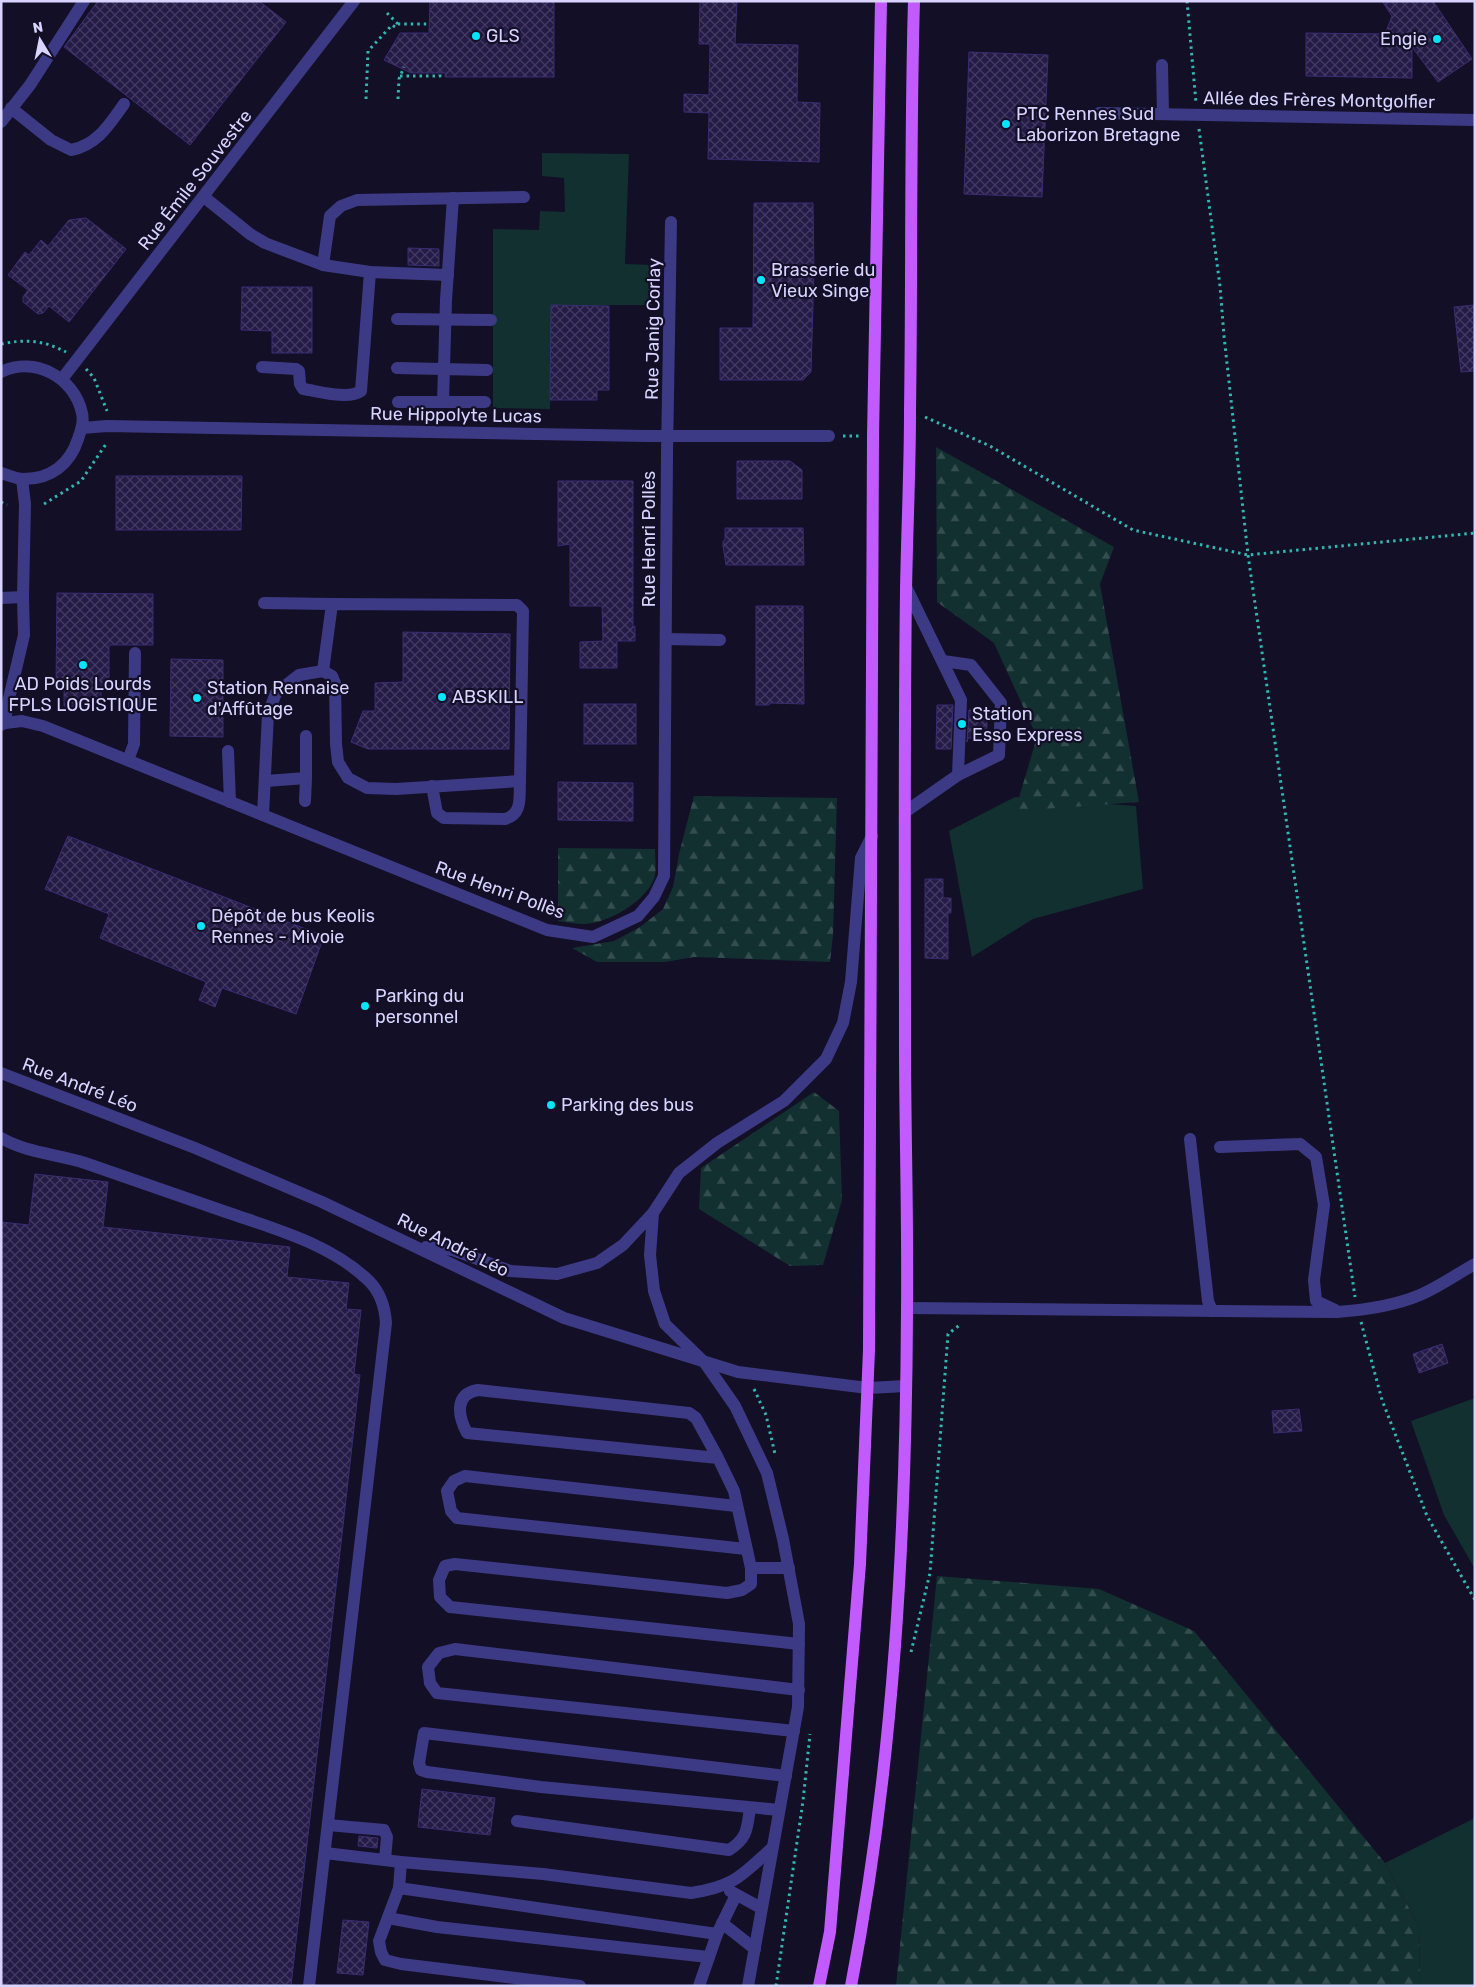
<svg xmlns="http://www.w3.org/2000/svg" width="1476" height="1987" font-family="Rubik,sans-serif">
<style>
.green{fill:#12302f}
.forest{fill:url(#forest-firs)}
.building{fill:url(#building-cross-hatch);stroke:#3b2d73}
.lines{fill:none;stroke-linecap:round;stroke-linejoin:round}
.path{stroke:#2fb8b0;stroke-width:3;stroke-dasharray:2.5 4;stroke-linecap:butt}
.minor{stroke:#3d3a85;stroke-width:12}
.major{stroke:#c25bff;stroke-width:12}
.poi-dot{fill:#00e5ff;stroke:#130f26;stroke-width:2}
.labels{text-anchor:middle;stroke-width:4.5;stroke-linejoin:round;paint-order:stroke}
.poi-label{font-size:18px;fill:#d9d4ff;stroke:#130f26;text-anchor:start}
.street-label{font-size:18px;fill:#d9d4ff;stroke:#130f26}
</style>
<defs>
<pattern id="forest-firs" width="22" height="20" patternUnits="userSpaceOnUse" patternTransform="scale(1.25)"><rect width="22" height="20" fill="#12302f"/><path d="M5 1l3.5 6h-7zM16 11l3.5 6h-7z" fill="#344d4e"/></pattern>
<pattern id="building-cross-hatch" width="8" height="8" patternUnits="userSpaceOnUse" patternTransform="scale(1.25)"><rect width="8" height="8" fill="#241b47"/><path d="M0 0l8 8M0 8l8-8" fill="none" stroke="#433b63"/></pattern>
</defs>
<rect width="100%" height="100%" fill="#130f26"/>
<g class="green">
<path d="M542 153 629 154 625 264 652 265V305H552L550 409 493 408V229L539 230 540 211 565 212 564 178 542 176Z"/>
<path d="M1015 797 1136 806 1143 889 1033 919 972 957 949 831Z"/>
<path d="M1475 1398V1569L1444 1515 1411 1421Z"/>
<path d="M1475 1818V1986H1420L1419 1927 1385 1863Z"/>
</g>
<g class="forest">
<path d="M936 447 1114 547 1100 584 1139 802 1015 811 1037 737 994 643 937 602Z"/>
<path d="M694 796 837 798 833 935 830 962 694 957 665 962H597L572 948 614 941 640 927 663 909 673 887 679 854Z"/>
<path d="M558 848 655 849C655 858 657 871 654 879 645 902 608 923 585 924 576 924 566 922 558 921Z"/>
<path d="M814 1092 839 1111 842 1200 823 1265 790 1266 699 1209 701 1168Z"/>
<path d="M937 1576 1099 1589 1194 1631 1385 1863 1419 1927 1420 1986H896Z"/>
</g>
<g class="building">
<path d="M98 1H259L286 22 190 145 64 47Z"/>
<path d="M430 1H554V77H445V73H411L384 60 400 33H429Z"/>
<path d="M700 1H737L735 44 798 45 797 102 820 103 819 162 708 159 709 113 684 112V94L709 95 710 44H699Z"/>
<path d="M1382 1H1433L1472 59 1438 82 1412 47V78L1306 76V33L1385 34 1392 16Z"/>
<path d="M969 52 1048 55 1042 197 964 194Z"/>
<path d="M754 203H813L814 270 811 372 803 380H720V328H753Z"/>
<path d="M86 218 126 249 69 322 49 306 43 313 38 314 23 302V297L28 290 8 275 25 252 29 255 41 240 48 246 69 220Z"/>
<path d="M408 248 439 249V266L408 265Z"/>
<path d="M242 287H312V353H272V331L241 330Z"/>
<path d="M551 305 609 306V390H597V400H550Z"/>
<path d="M1475 305V371L1461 372 1454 307Z"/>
<path d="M737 461H790L802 470V499H737Z"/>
<path d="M116 476H242L241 530H116Z"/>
<path d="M558 481H633V627L635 626V641H617V668H580V642L603 641 602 606H570V544L558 546Z"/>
<path d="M725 528H803L804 565H726L723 546V541L725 540Z"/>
<path d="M57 593 153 594V645H109V686H101V707L64 706V686H56Z"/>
<path d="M756 606H803L804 704 770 703 769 705H756Z"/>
<path d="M403 632 510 634 509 749H368L351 742 363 711H375V683L403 682Z"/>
<path d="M171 659 223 660V737L170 736Z"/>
<rect x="584" y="704" width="52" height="40"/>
<path d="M937 705H953L951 749H936Z"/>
<path d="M969 710H987V738H968L967 742Z"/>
<path d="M558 782 633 783V821L558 820Z"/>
<path d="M68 836 324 936 296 1014 222 988 215 1007 199 1000 206 982 100 938 109 914 45 889Z"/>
<path d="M925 879H943V898H951V913H948V959L925 958Z"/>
<path d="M35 1174 108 1182 103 1227 290 1247 287 1277 349 1283 346 1309 361 1310 354 1374 360 1375 291 1986H1V1222L29 1225Z"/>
<path d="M1442 1344 1448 1363 1419 1373 1413 1354Z"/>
<path d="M1299 1409 1302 1431 1274 1433 1272 1411Z"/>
<path d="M422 1789 495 1798 490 1835 418 1827Z"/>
<path d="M359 1836 378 1838 377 1848 358 1846Z"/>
<path d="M343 1920 369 1922 363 1975 337 1973Z"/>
</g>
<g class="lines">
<g class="path">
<path d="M1187 1 1196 103"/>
<path d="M387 13 398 24"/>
<path d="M400 76H440V73"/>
<path d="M366 99 368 51 392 25 395 27 398 24H430"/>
<path d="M398 99 399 79 404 67"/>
<path d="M1199 129 1220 286 1224 336 1248 555 1355 1297"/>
<path d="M1 344C26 339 43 340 66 352"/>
<path d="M86 369 94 378 107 411"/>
<path d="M925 417 990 446 1133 530 1248 555 1475 533"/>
<path d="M843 436H860"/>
<path d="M1 502 7 505"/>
<path d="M44 504 81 481 106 444"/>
<path d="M1361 1322 1382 1400 1427 1516 1475 1600"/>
<path d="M754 1389 766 1415 775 1454"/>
<path d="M911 1652 930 1573 948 1334 961 1324"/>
<path d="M776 1986 803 1801 810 1734"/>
</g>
<g class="minor">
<path d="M1162 65 1163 114"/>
<path d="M11 108 51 140 71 150C97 145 109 125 124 104"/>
<path d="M1099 113 1475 120"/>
<path d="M1 122 30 85 84 1"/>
<path d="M204 197 250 234 265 243 323 265 370 272 448 275"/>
<path d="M323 265 330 216 341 206 357 200 524 197"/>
<path d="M397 319 491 320"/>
<path d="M262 367 296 369 299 371 300 384 303 389C318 391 348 400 361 391L370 272"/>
<path d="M397 368 487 370"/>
<path d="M1 372C35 356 74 377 82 413 84 422 81 430 78 439 70 464 51 479 24 479 16 479 8 475 1 473"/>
<path d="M62 379 354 1"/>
<path d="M398 402H485"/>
<path d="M443 402 446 300 453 198"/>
<path d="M82 428 107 426 646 436H829"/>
<path d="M1 598 23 597"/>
<path d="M264 603 332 604"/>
<path d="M666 639 720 640"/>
<path d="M943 661 971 665 1001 703 999 755 958 775"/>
<path d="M5 723 22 721 43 726 547 930 593 937 638 916 654 897 664 876 667 453 671 222"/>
<path d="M1 725 5 723 7 707 24 635 23 597 25 504 22 479"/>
<path d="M228 751 230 802"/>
<path d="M128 760 134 744 135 653"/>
<path d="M266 781 306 778V736"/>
<path d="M432 786 437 813 444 818 505 819C523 814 519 797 520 781"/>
<path d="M305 801 306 778"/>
<path d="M905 812 958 775 961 700 906 587"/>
<path d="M263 815 268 714 276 693 299 675 323 671 332 676 335 683 336 744 338 762 348 778 367 788 396 789 520 781 523 611 517 605 332 604 323 671"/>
<path d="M1 1073 195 1148 322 1202 564 1318 738 1372 868 1388 906 1386"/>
<path d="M1 1138C27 1153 57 1154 85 1163 132 1179 179 1196 226 1212 275 1229 331 1244 369 1281 380 1292 385 1308 386 1323L309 1986"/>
<path d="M1190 1139 1208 1301 1212 1311"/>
<path d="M1220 1147 1300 1144 1316 1157 1324 1205 1314 1280 1316 1301 1335 1310"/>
<path d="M653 1213 650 1255 654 1291 665 1324 705 1363 735 1406 767 1473 783 1539 799 1624 798 1707 748 1986"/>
<path d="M426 1247 453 1250 510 1271 557 1274 597 1263 623 1245 653 1213 679 1173 717 1143 784 1101 826 1059 843 1023 851 982 861 858 872 836"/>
<path d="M907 1308 1337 1312C1365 1310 1394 1306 1420 1295 1439 1287 1457 1274 1475 1264"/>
<path d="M718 1458 467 1433C458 1416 454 1394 478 1390L689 1413 696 1418 718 1458 734 1491 751 1568H789"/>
<path d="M736 1506 465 1476 454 1481 447 1491 451 1511 457 1518 746 1549"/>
<path d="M751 1568V1584L742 1590 727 1593 455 1564 445 1566 439 1580 440 1597 450 1607 799 1644"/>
<path d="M794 1731 437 1693 430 1683 428 1667 439 1653 455 1649 799 1690"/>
<path d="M779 1810 541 1787 427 1772 421 1770 419 1763 424 1733 786 1776"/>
<path d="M517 1821 729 1850C748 1838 747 1828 750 1808"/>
<path d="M328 1825 384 1830 387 1837 385 1859"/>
<path d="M325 1853 401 1862 543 1874 691 1893C734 1887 742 1875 772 1848"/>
<path d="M401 1862 399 1888 379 1941 381 1952 385 1960 401 1964 580 1986"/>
<path d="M399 1888 717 1934"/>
<path d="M730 1891 761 1908"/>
<path d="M388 1918 437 1927 708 1957"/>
<path d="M722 1923 755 1949"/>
<path d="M699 1986 717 1934 736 1895"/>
</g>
<g class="major">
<path d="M819 1986 830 1932 860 1564 869 1350 873 437 881 1"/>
<path d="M851 1986C894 1763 906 1536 907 1310 908 1220 905 1130 905 1040 905 890 904 740 906 591 907 531 910 471 910 411 912 274 910 138 914 1"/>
</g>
</g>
<g class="poi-dot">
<circle cx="476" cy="36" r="5"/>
<circle cx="1437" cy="39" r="5"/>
<circle cx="1006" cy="124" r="5"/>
<circle cx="761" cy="280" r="5"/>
<circle cx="83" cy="665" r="5"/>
<circle cx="442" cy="697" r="5"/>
<circle cx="197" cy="698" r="5"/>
<circle cx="962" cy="724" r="5"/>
<circle cx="201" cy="926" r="5"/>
<circle cx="365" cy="1006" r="5"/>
<circle cx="551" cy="1105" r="5"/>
</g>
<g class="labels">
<g class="poi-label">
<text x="486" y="42">GLS</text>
<text x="1427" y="45" text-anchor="end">Engie</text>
<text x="1016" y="120">PTC Rennes Sud<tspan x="1016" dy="21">Laborizon Bretagne</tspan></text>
<text x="771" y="276">Brasserie du<tspan x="771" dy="21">Vieux Singe</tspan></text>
<text x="83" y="690" text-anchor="middle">AD Poids Lourds<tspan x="83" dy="21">FPLS LOGISTIQUE</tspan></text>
<text x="207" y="694">Station Rennaise<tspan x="207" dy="21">d'Affûtage</tspan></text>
<text x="452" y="703">ABSKILL</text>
<text x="972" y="720">Station<tspan x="972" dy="21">Esso Express</tspan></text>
<text x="211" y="922">Dépôt de bus Keolis<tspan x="211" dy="21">Rennes - Mivoie</tspan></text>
<text x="375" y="1002">Parking du<tspan x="375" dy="21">personnel</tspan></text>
<text x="561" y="1111">Parking des bus</text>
</g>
<g class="street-label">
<text transform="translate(1319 100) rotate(1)" y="6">Allée des Frères Montgolfier</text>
<text transform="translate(195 180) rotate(-52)" y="6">Rue Émile Souvestre</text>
<text transform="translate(653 329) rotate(-89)" y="6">Rue Janig Corlay</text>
<text transform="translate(456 415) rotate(1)" y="6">Rue Hippolyte Lucas</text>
<text transform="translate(649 539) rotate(-90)" y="6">Rue Henri Pollès</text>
<text transform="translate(500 890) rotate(20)" y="6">Rue Henri Pollès</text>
<text transform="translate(80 1085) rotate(21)" y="6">Rue André Léo</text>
<text transform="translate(453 1245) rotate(26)" y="6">Rue André Léo</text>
</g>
</g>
<rect width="1476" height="1987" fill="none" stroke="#d9d4ff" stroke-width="5"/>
<g transform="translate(40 40) rotate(350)" stroke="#130f26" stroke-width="4" paint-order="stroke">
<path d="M0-4L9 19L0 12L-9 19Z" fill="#d9d4ff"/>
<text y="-8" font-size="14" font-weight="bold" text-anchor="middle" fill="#d9d4ff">N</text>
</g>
</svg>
